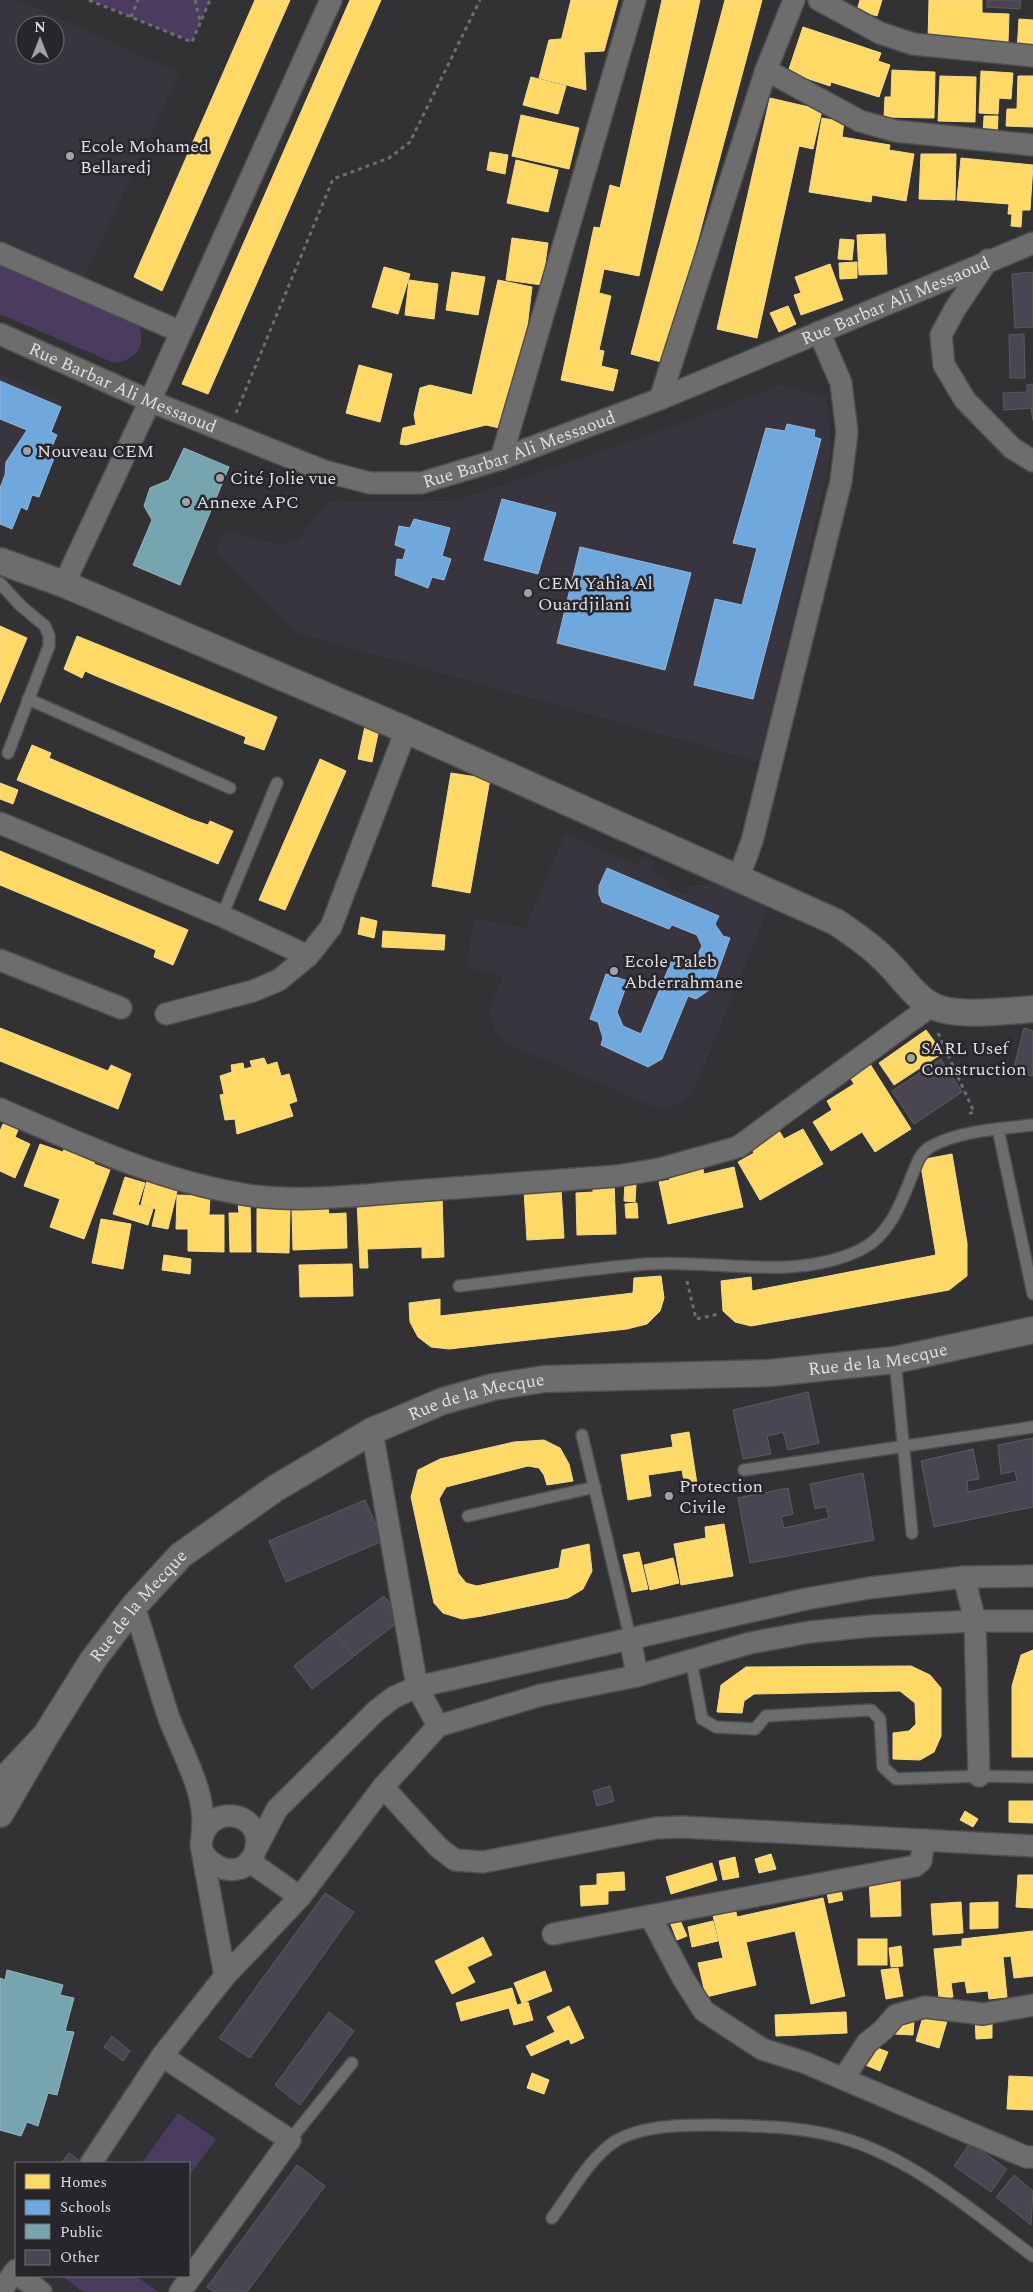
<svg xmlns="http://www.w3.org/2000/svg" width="1033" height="2292" font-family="Spectral,serif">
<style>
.built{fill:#39353e;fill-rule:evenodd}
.green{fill:#4a3b5f}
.homes{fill:#ffd966;stroke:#f5db8b}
.schools{fill:#6fa8dc;stroke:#91b8de}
.public{fill:#76a5af;stroke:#96b6be}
.building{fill:#4a4552;stroke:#5c5b5d}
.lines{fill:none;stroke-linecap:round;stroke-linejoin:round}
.service-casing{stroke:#4e4d4f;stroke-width:14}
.minor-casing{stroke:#4e4d4f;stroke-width:24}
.tertiary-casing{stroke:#4e4d4f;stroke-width:29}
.path{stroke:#6e6d6f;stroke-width:3;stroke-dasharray:4 4;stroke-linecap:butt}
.service{stroke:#6e6d6e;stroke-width:11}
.minor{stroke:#6e6d6e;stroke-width:21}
.tertiary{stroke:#6e6d6e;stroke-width:26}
.poi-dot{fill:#a2a2a4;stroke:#28262a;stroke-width:2}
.labels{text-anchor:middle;stroke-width:5;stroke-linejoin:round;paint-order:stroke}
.poi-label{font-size:18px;fill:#dfdfe1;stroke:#28262a;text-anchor:start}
.street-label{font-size:18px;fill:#dfdfe1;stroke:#28262a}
</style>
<rect width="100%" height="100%" fill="#323133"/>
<g class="built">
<path d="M0 0H18L179 73 84 278 0 239ZM25 25H55V55H25Z"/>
<path d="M0 374 65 402 51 432 57 435 51 449 56 453 39 497 32 495 27 510 21 508 12 529 0 524Z"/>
<path d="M781 385 826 397 831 454 760 762 297 633 216 553 225 530 280 545 299 538 328 502 452 501 510 483 679 424Z"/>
<path d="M565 834 637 865 643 857 656 861 650 871 669 880 665 888 688 895V887L716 882 769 907 692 1095 680 1104 659 1109 505 1043 494 1029 489 1010 503 976 466 967 474 918 525 928Z"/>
</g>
<g class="green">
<path d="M89 0H210L192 42Z"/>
<path d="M0 262 138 324C148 344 135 361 114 363L0 314Z"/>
<path d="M178 2113 216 2139 189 2176V2163H142Z"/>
<path d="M62 2276H136L158 2292H83Z"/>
</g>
<g class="homes">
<path d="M255 0H290L162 291 134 277Z"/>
<path d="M350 0H381L208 394 182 384Z"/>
<path d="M571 0H618L604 51 584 52 586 90 539 78 549 40 561 39V41Z"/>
<path d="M662 0H700L639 276 604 269 599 293 611 296 599 350 604 351 601 366 618 370 613 391 561 380 594 227 600 228 610 185 620 188Z"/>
<path d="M725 0H762L665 363 631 354Z"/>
<path d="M860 0H882L877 16 857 10Z"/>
<path d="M929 0H982V13L1009 14 1008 43 928 41Z"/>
<path d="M1019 19 1033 20V52H1017Z"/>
<path d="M803 27 881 53 878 61 890 65 879 97 831 82 830 86 788 72Z"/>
<path d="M892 70 935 72 934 118 884 117 885 97H891Z"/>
<path d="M981 71 1013 73 1011 99 999 98 998 114 979 113Z"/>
<path d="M940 76 976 77 975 122 938 121Z"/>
<path d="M1018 76H1033V127L1006 126 1007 109H1017Z"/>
<path d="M531 77 566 86 558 114 523 105Z"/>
<path d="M770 98 822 110 813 149 799 146 757 338 717 329Z"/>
<path d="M521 115 579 128 569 169 512 156Z"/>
<path d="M984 116H998L997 138 983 137Z"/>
<path d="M822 118 844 122 842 137 890 145 889 150 914 154 906 201 872 195 871 202 809 192Z"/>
<path d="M490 152 508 155 505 174 487 170Z"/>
<path d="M921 154H956L955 200 919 199Z"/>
<path d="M961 158 1033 165 1030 210H1022L1021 227 1011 226 1012 214H1008L1009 204 957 200Z"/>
<path d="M516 160 558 170 548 212 507 203Z"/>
<path d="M885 234 887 274 859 275 857 235Z"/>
<path d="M512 238 548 243 542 285 506 280Z"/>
<path d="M840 239 854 240 852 260 838 259Z"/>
<path d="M857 262V278L840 279 839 263Z"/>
<path d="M830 264 843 300 801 315 794 295 801 293 795 277Z"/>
<path d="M384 267 410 274 398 314 372 307Z"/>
<path d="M452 272 485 277 478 315 446 310Z"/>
<path d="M409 280 438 284 434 319 405 315Z"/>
<path d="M498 280 532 287 527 328 504 429 486 425 406 445 400 444 403 428 416 425 414 415 420 388 430 385 472 395Z"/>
<path d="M788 306 796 324 779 332 770 313Z"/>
<path d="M359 365 392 374 380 422 346 413Z"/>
<path d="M0 626 27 638 0 703Z"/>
<path d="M77 636 277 717 264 750 244 743 246 737 96 676 85 671 82 678 64 669Z"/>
<path d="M365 726 379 729 372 762 358 759Z"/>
<path d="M32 745 51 753 49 758 193 820 208 825 210 821 233 831 218 864 17 780Z"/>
<path d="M320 759 346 771 285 910 259 900Z"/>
<path d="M451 773 490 779 470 893 432 886Z"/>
<path d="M0 783 18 790 13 804 0 799Z"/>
<path d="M0 851 188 930 173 965 154 957 156 950 0 885Z"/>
<path d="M361 917 377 921 374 938 358 934Z"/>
<path d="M383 931 445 935 444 950 382 947Z"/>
<path d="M0 1028 108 1071 111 1065 131 1074 118 1109 0 1061Z"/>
<path d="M926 1030 943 1053 894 1085 879 1063Z"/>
<path d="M264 1058 267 1065 277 1062 281 1076 289 1074 297 1101 289 1104 293 1116 237 1134 235 1119 225 1120 220 1095 224 1094 220 1076 232 1072 231 1065 243 1063 244 1069 252 1067 250 1061Z"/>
<path d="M870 1064 911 1129 875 1152 862 1132 831 1151 813 1122 832 1110 827 1101 854 1084 850 1077Z"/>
<path d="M3 1124 18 1130 15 1137 30 1144 15 1178 0 1171V1131Z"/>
<path d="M778 1129 784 1139 803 1129 823 1164 760 1200 738 1162 754 1153 750 1145Z"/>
<path d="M40 1144 63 1152 66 1144 97 1156 94 1164 110 1170 84 1239 50 1227 60 1199 24 1186Z"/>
<path d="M952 1154 967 1243V1276L949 1290 751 1326 735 1322 723 1311 721 1281 751 1277 752 1291 936 1255 920 1160Z"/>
<path d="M702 1165 704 1174 734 1167 743 1207 668 1224 659 1182 670 1180 668 1172Z"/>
<path d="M148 1176 179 1183 168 1229 152 1226 156 1209 141 1205Z"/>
<path d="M125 1177 145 1183 138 1205 153 1209 148 1225 113 1214Z"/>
<path d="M593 1182H614L616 1234 577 1235 576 1193 593 1192Z"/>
<path d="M625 1183 636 1184 635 1202 624 1201Z"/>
<path d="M561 1189 564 1238 527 1240 524 1191Z"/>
<path d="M177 1195 210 1196 209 1215H224V1252L188 1251V1229H176Z"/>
<path d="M442 1196 444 1257 422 1258V1247L367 1249 368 1268H360L357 1200Z"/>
<path d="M257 1198H274V1209L290 1210 289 1253 257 1252Z"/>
<path d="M250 1202 251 1252H230L229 1213H239L238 1203Z"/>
<path d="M637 1203 638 1218H626L625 1204Z"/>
<path d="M328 1208 329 1214 346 1213 347 1248 293 1250 292 1209Z"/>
<path d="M101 1219 131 1224 123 1269 92 1263Z"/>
<path d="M164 1255 191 1259 190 1274 162 1270Z"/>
<path d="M352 1264 353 1296 300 1297 299 1265Z"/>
<path d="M661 1276 664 1298 660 1311 647 1324 627 1329 449 1349 431 1347 418 1337 410 1322 409 1303 440 1299V1316L633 1293 634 1278Z"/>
<path d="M689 1432 697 1484 685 1486 682 1470 648 1475 651 1496 628 1500 621 1455 673 1447 671 1435Z"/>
<path d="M544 1440 560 1448 569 1464 573 1481 547 1485 544 1475 539 1468 528 1466 446 1487 439 1499 458 1573 466 1583 477 1586 559 1568 562 1550 589 1544 592 1571 583 1589 568 1598 482 1616 462 1619 443 1613 434 1603 411 1497 418 1470 440 1459 514 1442Z"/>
<path d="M724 1524 733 1576 681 1585 674 1544 706 1538 705 1527Z"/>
<path d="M639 1552 648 1589 632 1592 623 1555Z"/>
<path d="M673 1558 679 1583 650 1590 644 1565Z"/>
<path d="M1033 1650V1757H1012V1686L1021 1655Z"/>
<path d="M911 1666 930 1675 941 1688V1736L934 1752 920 1760 893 1759V1733L909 1731 916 1724 915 1703 900 1691 754 1694 744 1701 742 1713 717 1712 721 1685 746 1667Z"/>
<path d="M1009 1801H1033V1823L1009 1822Z"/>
<path d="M965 1811 978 1819 973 1827 960 1820Z"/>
<path d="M771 1854 776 1869 759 1873 755 1859Z"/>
<path d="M735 1857 739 1877 723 1880 719 1861Z"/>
<path d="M712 1863 717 1880 671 1894 666 1877Z"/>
<path d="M624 1872 625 1890 608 1891V1904L581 1906 580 1886 597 1885V1874Z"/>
<path d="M1018 1875H1033V1908L1016 1907Z"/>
<path d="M900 1878 901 1916 871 1917 869 1879Z"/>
<path d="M840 1885 843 1900 829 1903 826 1888Z"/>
<path d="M823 1898 845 1996 811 2004 795 1931 746 1942 756 1985 706 1997 698 1963 723 1958 711 1907 734 1902 737 1917Z"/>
<path d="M961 1902 963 1933 933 1935 931 1904Z"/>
<path d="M998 1902V1928L970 1929V1903Z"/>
<path d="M679 1918 687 1936 677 1940 670 1922Z"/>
<path d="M713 1921 718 1941 692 1947 688 1927Z"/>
<path d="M1033 1931V1976L1014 1978 1011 1956 1003 1957 1007 1997 989 1999 988 1991 967 1993 965 1981 951 1983 953 1997 939 1998 934 1949 962 1946V1939Z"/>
<path d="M483 1937 492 1955 467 1967 475 1982 452 1994 435 1961Z"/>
<rect x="858" y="1939" width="29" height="26"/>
<path d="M901 1946 903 1966 891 1967 889 1948Z"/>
<path d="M898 1968 903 1996 886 1999 881 1970Z"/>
<path d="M545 1971 552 1991 522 2003 514 1983Z"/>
<path d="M512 1988 517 2005 528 2002 533 2020 514 2025 509 2008 461 2021 456 2003Z"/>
<path d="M569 2006 584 2038 571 2044 569 2039 531 2056 526 2046 555 2032 547 2017Z"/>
<path d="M846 2012 847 2033 776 2036 775 2015Z"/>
<path d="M924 2013 947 2021 939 2048 916 2041Z"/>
<path d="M975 2017H992V2038L976 2039Z"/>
<path d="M895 2019 914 2020 913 2035 894 2034Z"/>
<path d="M870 2045 888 2052 880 2071 863 2064Z"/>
<path d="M532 2073 549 2080 544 2094 527 2088Z"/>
<path d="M1009 2076 1033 2077V2110L1007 2109Z"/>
</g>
<g class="schools">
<path d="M0 381 61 407 51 432 57 435 51 449 56 453 39 497 32 495 27 510 21 507 12 529 0 524V488L5 475 6 462 27 430 0 419Z"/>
<path d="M787 424 815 430 814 437 821 439 753 699 694 685 715 599 742 605 757 548 733 543 766 428 785 431Z"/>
<path d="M502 499 556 513 538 574 484 560Z"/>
<path d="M414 519 450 528 442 556 451 559 444 580 432 577 428 588 395 575 397 559 403 560 406 549 395 545 399 526 410 528Z"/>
<path d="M580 547 691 573 665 670 557 643Z"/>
<path d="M607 868 719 916 715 924 723 936 730 938 712 988 696 999 688 996 662 1059 648 1067 601 1045 603 1038 598 1022 590 1019 606 974 628 981 617 1012 623 1026 641 1034 672 960 691 968 702 946 697 935 672 925 669 929 602 902 599 894V886Z"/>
</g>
<g class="public">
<path d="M184 448 229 467 180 585 133 565 152 520 144 506 150 488 169 480Z"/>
<path d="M7 1970 63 1985 60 1995 74 1998 65 2031 74 2032 57 2095 48 2093 38 2126 27 2122 21 2136 0 2130V1978L5 1980Z"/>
</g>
<g class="building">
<path d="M987 0H1021L1020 9 987 7Z"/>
<path d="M1033 272V327L1015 328 1012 274Z"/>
<path d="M1024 334 1025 378H1010L1009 335Z"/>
<path d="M1033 384V420L1031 408 1004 410 1003 393 1027 392V385Z"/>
<path d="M1024 1028 1033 1031V1076L1013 1071Z"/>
<path d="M941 1059 962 1092 914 1124 892 1091Z"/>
<path d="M808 1392 819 1443 788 1450 783 1432 776 1434 767 1436 771 1454 743 1459 733 1410Z"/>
<path d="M1033 1438V1507L934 1527 921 1461 973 1449 979 1479 967 1481 968 1492 1017 1481 1015 1471 1001 1474 998 1445Z"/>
<path d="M863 1473 874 1540 750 1563 738 1498 788 1488 793 1514 781 1517 784 1528 829 1518 826 1506 815 1509 810 1484Z"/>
<path d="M365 1500 383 1541 286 1582 269 1541Z"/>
<path d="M384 1596 402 1619 354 1656 336 1632Z"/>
<path d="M335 1633 353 1657 312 1689 294 1666Z"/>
<path d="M610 1786 614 1801 597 1806 593 1791Z"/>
<path d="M325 1893 354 1912 250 2058 219 2038Z"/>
<path d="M329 2012 354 2031 300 2105 275 2085Z"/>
<path d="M112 2036 130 2051 123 2061 104 2047Z"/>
<path d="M970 2143 1007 2169 991 2192 954 2166Z"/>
<path d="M69 2153 81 2162 80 2163H61Z"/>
<path d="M297 2165 325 2186 247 2292H214L207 2287Z"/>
<path d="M1014 2175 1033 2191 1031 2225 996 2197Z"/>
</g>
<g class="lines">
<g class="service-casing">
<g id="service">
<path d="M0 583 20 605 45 626 49 636V646L8 753"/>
<path d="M28 699 230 788"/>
<path d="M222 916 277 783"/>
<path d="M998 1129 1033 1294"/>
<path d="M459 1286C521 1279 584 1269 646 1264 716 1259 794 1282 860 1250 888 1237 900 1206 911 1178 916 1167 918 1154 930 1147 960 1130 1000 1129 1033 1125"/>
<path d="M895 1360 912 1533"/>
<path d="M582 1435 630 1637"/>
<path d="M744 1470 1033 1427"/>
<path d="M468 1516 595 1487"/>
<path d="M691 1660 702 1719 716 1727 755 1729 766 1716 871 1710 880 1719 883 1767 896 1779 979 1776 1033 1777"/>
<path d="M290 2140 352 2063"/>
<path d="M552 2218C571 2193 588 2160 614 2142 641 2125 683 2125 714 2125 760 2126 809 2126 852 2141 920 2164 976 2214 1033 2256"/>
</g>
</g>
<g class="minor-casing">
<g id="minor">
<path d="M819 0 880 33 913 44 1033 56"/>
<path d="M766 70 860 121 895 131 1033 145"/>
<path d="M0 253 181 332"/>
<path d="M988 260 955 309 941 335 944 365 965 400 1012 448 1033 461"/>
<path id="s1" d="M0 334 150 401 324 471 370 483H421L501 459 660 399 1033 243"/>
<path d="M660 399 766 70 794 0"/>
<path d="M501 459 635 0"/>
<path d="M64 584 150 401 331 0"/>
<path d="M0 823 222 916 308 956"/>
<path d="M738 879 752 841 841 481 847 432 841 383 819 332"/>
<path d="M0 960 121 1008"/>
<path d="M166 1014 253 991 279 980 308 956 331 927 406 730"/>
<path d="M0 1109C79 1143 157 1180 242 1194 293 1203 349 1196 401 1192 472 1187 544 1181 616 1176L659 1169 738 1147 931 1006"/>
<path d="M372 1431 417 1687 438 1726"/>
<path d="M964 1577 975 1621 979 1776"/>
<path d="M134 1606C146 1642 156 1679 168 1715 182 1755 208 1792 202 1835"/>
<path d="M630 1637 637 1676"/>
<path d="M383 1787 438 1847 455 1860 483 1862 656 1828 682 1827 1033 1846"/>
<path d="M257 1847 277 1809 376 1711 394 1697 417 1687 806 1599 869 1588 964 1577 1033 1576"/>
<path d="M204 1854C218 1875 251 1877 256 1847 263 1811 205 1801 201 1845L225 1976"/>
<path d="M249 1861 300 1897"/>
<path d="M650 1916 684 1980 704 2011 762 2049 806 2063 1026 2157H1033"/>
<path d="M553 1934 915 1866 921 1861 924 1840"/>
<path d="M162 2056 290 2140 180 2292"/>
<path d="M843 2079 867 2043 883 2030 896 2015 925 2007 983 2014 1033 2005"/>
<path d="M91 2163 162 2056 225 1976 300 1897 383 1787 438 1726 541 1695 637 1676 750 1643 810 1632 872 1626 975 1621H1033"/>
<path d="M20 2276 41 2292"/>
<path d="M0 2292 16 2270"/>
</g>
</g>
<g class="tertiary-casing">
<g id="tertiary">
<path d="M0 561 64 584 406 730 836 922C855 935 874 948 890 965 903 978 914 996 931 1005 954 1018 1007 1011 1033 1009"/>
<path id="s2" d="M46 1735 93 1660 134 1606 181 1555 276 1488 372 1431 443 1401 493 1387 544 1379 770 1373 895 1360 1033 1330"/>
<path d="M0 1784 46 1735 0 1814"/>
</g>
</g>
<g class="path">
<path d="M89 0 192 42 210 0"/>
<path d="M195 0 200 21"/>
<path d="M131 17 138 0"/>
<path d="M236 413 333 179 389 158 410 142 480 0"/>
<path d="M938 1033 974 1112 965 1115"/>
<path d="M687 1281 696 1319 719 1314"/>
</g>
<use href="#service" class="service"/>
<use href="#minor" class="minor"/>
<use href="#tertiary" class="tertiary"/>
</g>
<g class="poi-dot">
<circle cx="70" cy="156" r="5"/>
<circle cx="27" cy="451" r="5"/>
<circle cx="220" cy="478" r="5"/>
<circle cx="186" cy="502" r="5"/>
<circle cx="528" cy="593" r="5"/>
<circle cx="614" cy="971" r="5"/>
<circle cx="911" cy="1058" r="5"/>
<circle cx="669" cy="1496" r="5"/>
</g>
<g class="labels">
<g class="poi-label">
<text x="80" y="152">Ecole Mohamed<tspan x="80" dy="21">Bellaredj</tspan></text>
<text x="37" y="457">Nouveau CEM</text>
<text x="230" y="484">Cité Jolie vue</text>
<text x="196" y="508">Annexe APC</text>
<text x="538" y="589">CEM Yahia Al<tspan x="538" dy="21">Ouardjilani</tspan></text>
<text x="624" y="967">Ecole Taleb<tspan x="624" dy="21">Abderrahmane</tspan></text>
<text x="921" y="1054">SARL Usef<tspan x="921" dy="21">Construction</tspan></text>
<text x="679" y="1492">Protection<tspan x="679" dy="21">Civile</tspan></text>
</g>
<g class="street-label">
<text dy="6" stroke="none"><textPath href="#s1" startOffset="959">Rue Barbar Ali Messaoud</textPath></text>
<text dy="6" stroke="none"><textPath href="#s1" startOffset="134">Rue Barbar Ali Messaoud</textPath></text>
<text dy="6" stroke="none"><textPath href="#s1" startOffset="554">Rue Barbar Ali Messaoud</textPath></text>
<text dy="6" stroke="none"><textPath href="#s2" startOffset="969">Rue de la Mecque</textPath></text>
<text dy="6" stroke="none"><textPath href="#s2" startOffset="564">Rue de la Mecque</textPath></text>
<text dy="6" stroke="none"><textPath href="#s2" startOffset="159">Rue de la Mecque</textPath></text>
</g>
</g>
<rect x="15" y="2162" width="175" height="115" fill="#28262a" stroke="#717073"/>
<rect x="25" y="2174" width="25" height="15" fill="#ffd966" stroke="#717073"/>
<text x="60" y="2187" font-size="15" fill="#dfdfe1">Homes</text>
<rect x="25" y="2200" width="25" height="15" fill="#6fa8dc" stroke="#717073"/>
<text x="60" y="2212" font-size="15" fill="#dfdfe1">Schools</text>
<rect x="25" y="2224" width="25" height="15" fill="#76a5af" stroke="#717073"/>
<text x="60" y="2237" font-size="15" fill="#dfdfe1">Public</text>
<rect x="25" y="2250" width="25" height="15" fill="#4a4552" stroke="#717073"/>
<text x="60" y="2262" font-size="15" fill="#dfdfe1">Other</text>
<g transform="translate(40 40)"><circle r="24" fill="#28262a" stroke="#717073"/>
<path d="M0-4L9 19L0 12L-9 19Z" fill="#a2a2a4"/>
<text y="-8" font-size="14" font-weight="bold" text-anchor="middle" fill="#dfdfe1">N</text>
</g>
</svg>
